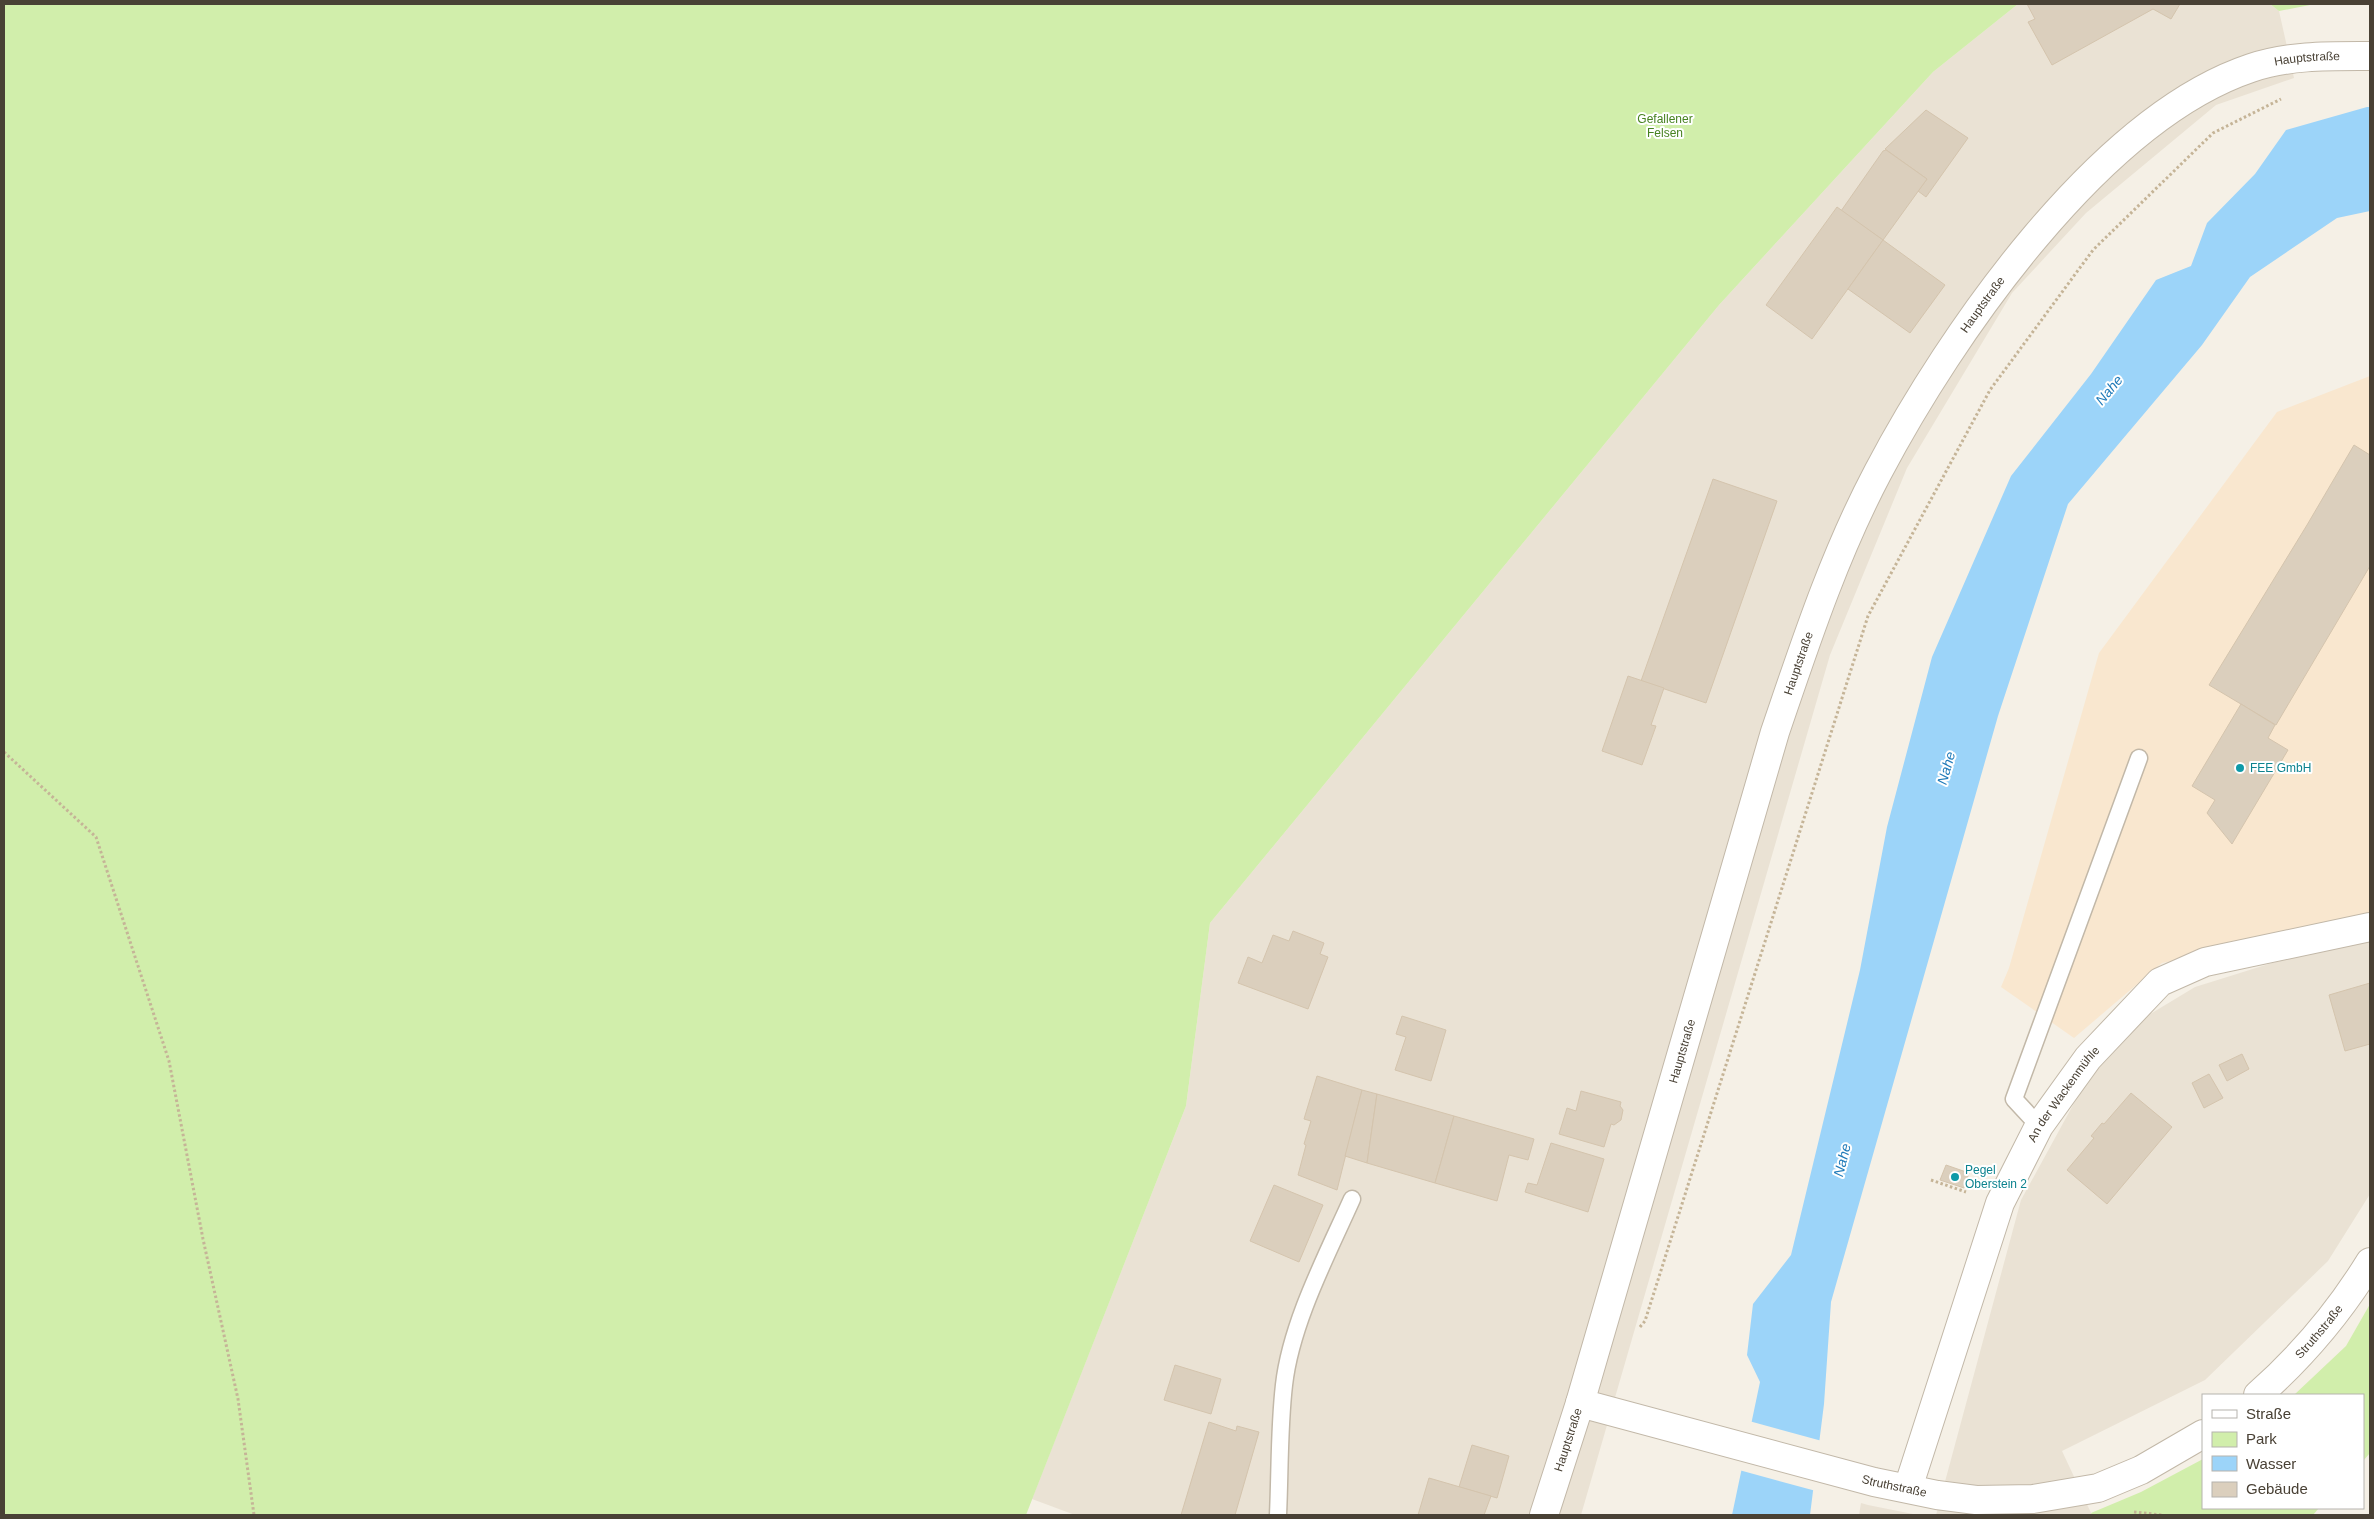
<svg xmlns="http://www.w3.org/2000/svg" width="2374" height="1519" font-family="Arial,sans-serif">
<style>
.residential{fill:#eae2d4}
.commercial{fill:#f9e7cf}
.green{fill:#d1eeab}
.water{fill:#9cd4f9}
.pier{fill:#f5f0e6}
.building{fill:#dbcfbd;stroke:#d4c4ad}
.lines{fill:none;stroke-linecap:round;stroke-linejoin:round}
.service-casing{stroke:#c2b8a8;stroke-width:19}
.minor-casing{stroke:#c2b8a8;stroke-width:30}
.path{stroke:#c5b497;stroke-width:3;stroke-dasharray:2.5 2.5;stroke-linecap:butt}
.service{stroke:#fff;stroke-width:16}
.minor{stroke:#fff;stroke-width:28}
.culture-dot{fill:#0f9aa8;stroke:#fff;stroke-width:2}
.labels{text-anchor:middle;stroke-width:4;stroke-linejoin:round;paint-order:stroke}
.street-label{font-size:12px;fill:#494135;stroke:#fff}
.park-label{font-size:12px;fill:#478221;stroke:#fff}
.culture-label{font-size:12px;fill:#0d838f;stroke:#fff;text-anchor:start}
.water-label{font-size:14px;font-style:italic;fill:#207bb9;stroke:#fff}
</style>
<rect width="100%" height="100%" fill="#f5f0e6"/>
<g class="residential">
<path d="M2018 4H2270L2279 11 2294 78 2216 105 2086 213 2012 293 1907 468 1830 655 1581 1515H1075L1032 1499 1186 1106 1210 923 1719 305 1933 72Z"/>
<path d="M2370 940V1194L2328 1261 2205 1380 2062 1451 2092 1515H1936L2021 1200 2096 1063 2147 1016 2195 987 2272 963Z"/>
<path d="M1861 1503 1868 1505 1918 1515H1859Z"/>
</g>
<path class="commercial" d="M2370 376V919L2162 963 2074 1038 2001 987 2009 968 2099 653 2277 412Z"/>
<g class="green">
<path d="M4 4H2018L1933 72 1719 305 1210 923 1186 1106 1026 1515H4Z"/>
<path d="M2270 4H2315L2279 11Z"/>
<path d="M2370 1304V1453L2363 1461V1395H2294L2346 1346Z"/>
<path d="M2203 1459V1508H2319L2313 1515H2092L2091 1513 2141 1492Z"/>
</g>
<path class="water" d="M2367 107H2370V211L2337 218 2250 277 2202 345 2068 504 1998 716 1831 1302 1824 1404 1810 1515H1732L1760 1382 1747 1355 1753 1304 1791 1255 1860 970 1887 827 1932 657 2011 476 2091 374 2156 280 2191 266 2207 223 2255 174 2286 130Z"/>
<path class="pier" d="M1749 1421 1822 1441 1816 1491 1739 1470Z"/>
<g class="building">
<path d="M2027 4H2180L2171 19 2153 9 2052 65 2028 22 2035 19Z"/>
<path d="M1926 110 1968 138 1926 197 1918 191 1927 179 1885 149Z"/>
<path d="M1886 150 1927 179 1883 240 1841 211 1883 151Z"/>
<path d="M1837 207 1883 240 1812 339 1766 305Z"/>
<path d="M1883 240 1945 285 1910 333 1848 289Z"/>
<path d="M2354 445 2370 455V566L2276 725 2209 685 2307 525Z"/>
<path d="M1713 479 1777 501 1706 703 1641 681Z"/>
<path d="M1628 676 1664 688 1651 725 1656 726 1642 765 1602 751Z"/>
<path d="M2241 704 2275 725 2268 738 2288 750 2232 844 2207 813 2215 800 2192 786Z"/>
<path d="M1293 931 1324 943 1320 954 1328 957 1308 1009 1238 983 1248 957 1262 963 1273 935 1289 941Z"/>
<path d="M2370 983V1044L2345 1051 2329 995Z"/>
<path d="M1402 1016 1446 1030 1431 1081 1395 1070 1406 1037 1396 1034Z"/>
<path d="M2242 1054 2249 1069 2227 1081 2219 1065Z"/>
<path d="M2209 1074 2223 1098 2204 1108 2192 1083Z"/>
<path d="M1317 1076 1362 1090 1337 1190 1298 1175 1306 1145 1304 1144 1311 1121 1304 1119Z"/>
<path d="M1362 1090 1377 1094 1367 1163 1345 1156Z"/>
<path d="M1581 1091 1621 1102 1620 1106 1623 1110 1621 1120 1614 1125 1611 1124 1604 1147 1559 1134 1567 1108 1576 1111Z"/>
<path d="M2131 1093 2172 1127 2107 1204 2067 1170 2094 1138 2091 1136 2102 1123 2104 1124Z"/>
<path d="M1377 1094 1454 1116 1435 1183 1367 1163Z"/>
<path d="M1454 1116 1534 1139 1528 1160 1509 1155 1497 1201 1435 1183Z"/>
<path d="M1551 1143 1604 1159 1588 1212 1525 1192 1528 1183 1537 1185Z"/>
<path d="M1946 1165 1969 1173 1964 1188 1940 1180Z"/>
<path d="M1274 1185 1323 1205 1299 1262 1250 1241Z"/>
<path d="M1175 1365 1221 1379 1211 1414 1164 1400Z"/>
<path d="M1209 1422 1236 1431 1237 1426 1259 1432 1235 1515H1181Z"/>
<path d="M1472 1445 1509 1456 1497 1498 1459 1487Z"/>
<path d="M1429 1478 1491 1496 1484 1515H1418Z"/>
</g>
<g class="lines">
<g class="service-casing">
<g id="service">
<path d="M2039 1126 2014 1099 2139 758"/>
<path d="M1278 1515C1280 1472 1279 1428 1284 1385 1291 1323 1327 1255 1352 1199"/>
</g>
</g>
<g class="minor-casing">
<g id="minor">
<path id="s1" d="M2258 1395C2302 1356 2340 1311 2370 1262"/>
<path id="s2" d="M1580 1403 1874 1482 1937 1495 1976 1500 2033 1499 2098 1488 2141 1470 2203 1434"/>
<path id="s3" d="M1908 1488 2000 1203 2039 1126 2088 1058 2160 982 2205 962 2370 927"/>
<path id="s4" d="M1544 1515 1580 1403 1775 732C1805 644 1834 555 1878 472 1950 335 2099 119 2251 68 2290 55 2330 56 2370 56"/>
</g>
</g>
<g class="path">
<path d="M4 752 96 837 169 1061 203 1239 238 1399 254 1515"/>
<path d="M1931 1180 1966 1192"/>
<path d="M1640 1327 1645 1321 1868 616 1990 390 2093 250 2213 133 2281 99"/>
<path d="M2134 1512 2162 1515"/>
</g>
<use href="#service" class="service"/>
<use href="#minor" class="minor"/>
</g>
<g class="culture-dot">
<circle cx="2240" cy="768" r="5"/>
<circle cx="1955" cy="1177" r="5"/>
</g>
<g class="labels">
<g class="street-label">
<text dy="4" stroke="none"><textPath href="#s4" startOffset="1714">Hauptstraße</textPath></text>
<text dy="4" stroke="none"><textPath href="#s4" startOffset="1294">Hauptstraße</textPath></text>
<text dy="4" stroke="none"><textPath href="#s4" startOffset="889">Hauptstraße</textPath></text>
<text dy="4" stroke="none"><textPath href="#s4" startOffset="484">Hauptstraße</textPath></text>
<text dy="4" stroke="none"><textPath href="#s3" startOffset="426">An der Wackenmühle</textPath></text>
<text dy="4" stroke="none"><textPath href="#s1" startOffset="88">Struthstraße</textPath></text>
<text dy="4" stroke="none"><textPath href="#s4" startOffset="79">Hauptstraße</textPath></text>
<text dy="4" stroke="none"><textPath href="#s2" startOffset="325">Struthstraße</textPath></text>
</g>
<g class="park-label">
<text x="1665" y="123">Gefallener<tspan x="1665" dy="14">Felsen</tspan></text>
</g>
<g class="culture-label">
<text x="2250" y="772">FEE GmbH</text>
<text x="1965" y="1174">Pegel<tspan x="1965" dy="14">Oberstein 2</tspan></text>
</g>
<g class="water-label">
<text transform="translate(2109 390) rotate(-50)" y="5">Nahe</text>
<text transform="translate(1946 768) rotate(-74)" y="5">Nahe</text>
<text transform="translate(1842 1160) rotate(-76)" y="5">Nahe</text>
</g>
</g>
<rect width="2374" height="1519" fill="none" stroke="#494135" stroke-width="10"/>
<rect x="2202" y="1394" width="162" height="115" fill="#ffffff" stroke="#b6b3ae"/>
<rect x="2212" y="1410" width="25" height="8" fill="#ffffff" stroke="#b6b3ae"/>
<text x="2246" y="1419" font-size="15" fill="#494135">Straße</text>
<rect x="2212" y="1432" width="25" height="15" fill="#d1eeab" stroke="#b6b3ae"/>
<text x="2246" y="1444" font-size="15" fill="#494135">Park</text>
<rect x="2212" y="1456" width="25" height="15" fill="#9cd4f9" stroke="#b6b3ae"/>
<text x="2246" y="1469" font-size="15" fill="#494135">Wasser</text>
<rect x="2212" y="1482" width="25" height="15" fill="#dbcfbd" stroke="#b6b3ae"/>
<text x="2246" y="1494" font-size="15" fill="#494135">Gebäude</text>
</svg>
